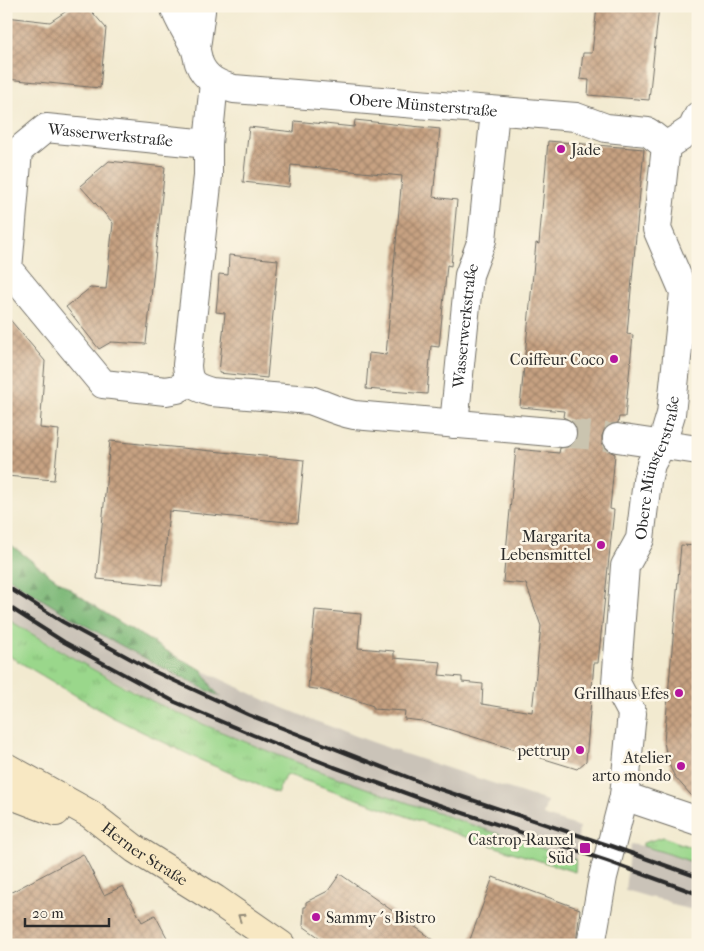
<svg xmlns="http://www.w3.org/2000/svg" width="704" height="951" font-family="'IM FELL French Canon',serif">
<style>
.industrial{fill:#cac3b8}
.grass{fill:url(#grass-tufts);stroke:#62815b}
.forest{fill:url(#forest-firs);stroke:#537251}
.building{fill:url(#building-cross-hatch)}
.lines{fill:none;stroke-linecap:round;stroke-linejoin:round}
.street-tunnel{stroke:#cac4af;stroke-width:28;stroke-dasharray:28 14;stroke-linecap:butt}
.street-casing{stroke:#716e65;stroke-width:30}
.secondary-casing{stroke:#716e65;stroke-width:30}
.street{stroke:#fff;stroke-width:28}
.secondary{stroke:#f8e8c3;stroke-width:28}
.rail{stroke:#2b2b2b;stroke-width:4}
.oneway{stroke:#928a77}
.poi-dot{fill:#b5179e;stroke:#fcf5e5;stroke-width:2}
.labels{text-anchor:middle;stroke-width:5;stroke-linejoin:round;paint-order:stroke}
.street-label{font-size:16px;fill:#2b2b2b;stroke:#fcf5e5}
.poi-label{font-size:16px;fill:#2b2b2b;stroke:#fcf5e5;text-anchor:end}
</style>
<defs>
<pattern id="grass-tufts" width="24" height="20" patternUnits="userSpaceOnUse" patternTransform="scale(1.25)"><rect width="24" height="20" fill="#9ad78b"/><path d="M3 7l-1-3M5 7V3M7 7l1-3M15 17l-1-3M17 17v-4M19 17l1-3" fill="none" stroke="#85b978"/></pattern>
<pattern id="forest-firs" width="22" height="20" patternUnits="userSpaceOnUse" patternTransform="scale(1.25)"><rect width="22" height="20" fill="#7bb877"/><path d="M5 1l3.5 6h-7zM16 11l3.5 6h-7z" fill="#659662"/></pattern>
<pattern id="building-cross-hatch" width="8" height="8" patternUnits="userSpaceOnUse" patternTransform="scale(1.25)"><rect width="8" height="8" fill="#c7a282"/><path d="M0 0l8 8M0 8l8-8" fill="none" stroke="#a2846b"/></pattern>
</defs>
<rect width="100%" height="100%" fill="#fcf5e5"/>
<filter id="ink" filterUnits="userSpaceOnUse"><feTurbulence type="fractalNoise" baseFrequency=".02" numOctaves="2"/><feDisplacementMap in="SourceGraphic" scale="10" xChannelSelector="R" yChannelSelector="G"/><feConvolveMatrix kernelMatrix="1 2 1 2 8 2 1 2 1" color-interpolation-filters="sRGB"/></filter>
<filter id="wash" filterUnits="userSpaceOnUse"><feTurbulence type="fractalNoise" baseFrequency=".0096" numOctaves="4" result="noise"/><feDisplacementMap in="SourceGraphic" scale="20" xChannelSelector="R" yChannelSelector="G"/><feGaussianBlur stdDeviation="1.12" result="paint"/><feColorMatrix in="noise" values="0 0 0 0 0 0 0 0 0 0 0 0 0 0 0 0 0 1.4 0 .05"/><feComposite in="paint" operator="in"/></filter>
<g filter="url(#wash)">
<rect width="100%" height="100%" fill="#f2ead0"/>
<g class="industrial">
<path d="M6 576 68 615 147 660 220 696 213 689 202 670 269 702 318 722 402 753 547 801 543 815 579 827 576 860 402 802 333 777 218 730 153 701 83 663 6 618Z"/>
<path d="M630 844 643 846 666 853 698 864V911L676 906 664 900 649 897 625 890Z"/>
</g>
<g class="grass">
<path d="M6 618C26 631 48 643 68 655 96 671 125 688 154 702 291 766 434 812 576 860L575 872 477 841 286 774 277 793 198 759 112 717 6 654Z"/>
<path d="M663 837 696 849 695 852 698 853V864L666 853 643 846V843Z"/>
</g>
<path class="forest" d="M6 541 46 572 100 610 175 656 202 670 213 689 221 697C148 661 74 622 6 576Z"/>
<g id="blocks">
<g class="building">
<path d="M74 6H87L106 28 100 88 6 79V17L50 22Z"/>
<path d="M597 6H659L649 100 588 95 589 80 580 79 583 53H592Z"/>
<path d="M355 120 440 129 433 197 457 200 451 266 447 265 439 347 431 346 427 394 366 389 369 353 386 355 402 176 291 165 289 187 243 182 249 127 294 132 295 121 354 127Z"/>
<path d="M548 141 644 149 627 334 633 335 625 417H619L618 423 611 424 605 428 602 436V443L607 450 615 454 610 509 614 510 598 663H594L586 761 577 769 422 721 404 719 405 711 373 709V706L353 699 323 690 308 688 315 610 361 614 358 648 394 651V658L441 662 439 675 462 677V682L483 684 482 704 532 712 541 626 526 584 503 582 516 449 559 453 560 448 568 447 574 442 578 434 576 427 571 421 563 417 564 411 520 407 536 243 539 244Z"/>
<path d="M109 161 165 167 146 344 111 342 99 349 66 307 90 288 106 289 113 223 80 186Z"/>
<path d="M229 255 278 260 267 378 219 373 225 313 216 312 218 290 219 274 228 275Z"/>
<path d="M6 315 45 361 40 428 59 430 54 480 6 476Z"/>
<path d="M110 441 304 460 298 523 169 511 162 585 97 579Z"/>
<path d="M681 545 698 546V803L675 777 671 769 667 758 664 742Z"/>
<path d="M83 854 104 895 123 886 142 922 155 915 171 945H6V895Z"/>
<path d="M340 874 441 945H330L303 926 304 907H306V902L328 891Z"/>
<path d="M493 877 580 909 576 945H468Z"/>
</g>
</g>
</g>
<g filter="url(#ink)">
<use href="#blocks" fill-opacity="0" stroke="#716e65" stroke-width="1"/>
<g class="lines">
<path class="street-tunnel" d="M562 433 617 438"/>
<g class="street-casing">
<g id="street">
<path id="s1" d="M174 6C178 20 187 32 193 44 197 50 197 57 199 63 205 79 219 85 234 89L576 117 606 128 648 132 666 146"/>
<path d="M196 48 201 11V6"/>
<path d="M214 82 208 144V176L187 365C188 384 194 387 211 392L310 400C325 405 338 412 354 415L562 433"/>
<path id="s2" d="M190 382 177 389 166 391 103 384 8 269 18 151 46 128 208 144"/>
<path id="s3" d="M454 424 469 275 482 240 495 111"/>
<path d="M617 438 698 450"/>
<path d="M624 796 698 821"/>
<path id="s4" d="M591 945 603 877 624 796 632 713 616 683 625 566 640 539 647 481 651 464 662 444 671 414 684 292 657 229 666 146 692 129 698 116"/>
</g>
</g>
<g class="secondary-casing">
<g id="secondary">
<path id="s5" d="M6 767 90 814 135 849 215 899 281 945"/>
<path d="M6 793 56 812"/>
</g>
</g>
<use href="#street" class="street"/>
<use href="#secondary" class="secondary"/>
<g class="rail">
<path d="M6 586 63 622 153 671 249 715 433 787 611 846 698 877"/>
<path d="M6 605 64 642 175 702 253 735 334 767 430 802 607 861 698 894"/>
</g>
</g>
<defs><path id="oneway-chevron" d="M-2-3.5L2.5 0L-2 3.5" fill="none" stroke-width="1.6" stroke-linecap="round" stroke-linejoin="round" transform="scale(1.25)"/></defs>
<use class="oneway" href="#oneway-chevron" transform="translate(241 917) rotate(-146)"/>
</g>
<g class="poi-dot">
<circle cx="561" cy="149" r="5"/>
<circle cx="614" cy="359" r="5"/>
<circle cx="601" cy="545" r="5"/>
<circle cx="679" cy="693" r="5"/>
<circle cx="580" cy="750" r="5"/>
<circle cx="681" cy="766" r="5"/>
<rect x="579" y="842" width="12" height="12" rx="2.5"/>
<circle cx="316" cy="917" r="5"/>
</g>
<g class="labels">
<g class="street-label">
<text dy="6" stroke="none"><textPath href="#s1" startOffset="298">Obere Münsterstraße</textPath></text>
<text dy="6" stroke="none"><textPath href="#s2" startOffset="458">Wasserwerkstraße</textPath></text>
<text dy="6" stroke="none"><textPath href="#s3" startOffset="99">Wasserwerkstraße</textPath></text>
<text dy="6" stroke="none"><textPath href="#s4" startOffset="492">Obere Münsterstraße</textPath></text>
<text dy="6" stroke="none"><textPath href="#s5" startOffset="164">Herner Straße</textPath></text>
</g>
<g class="poi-label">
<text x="571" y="155" text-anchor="start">Jade</text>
<text x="604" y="365">Coiffeur Coco</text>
<text x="591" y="542">Margarita<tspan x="591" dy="18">Lebensmittel</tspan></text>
<text x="669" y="699">Grillhaus Efes</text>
<text x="570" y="756">pettrup</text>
<text x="671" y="763">Atelier<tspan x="671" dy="18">arto mondo</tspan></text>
<text x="574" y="845">Castrop-Rauxel<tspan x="574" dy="18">Süd</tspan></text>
<text x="326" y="923" text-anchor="start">Sammy´s Bistro</text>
</g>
</g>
<rect width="704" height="951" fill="none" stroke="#fcf5e5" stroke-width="25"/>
<path d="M25 918v8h84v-8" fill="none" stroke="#2b2b2b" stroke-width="2.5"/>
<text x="32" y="918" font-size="15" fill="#2b2b2b" stroke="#fcf5e5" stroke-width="4" paint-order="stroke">20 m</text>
</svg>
